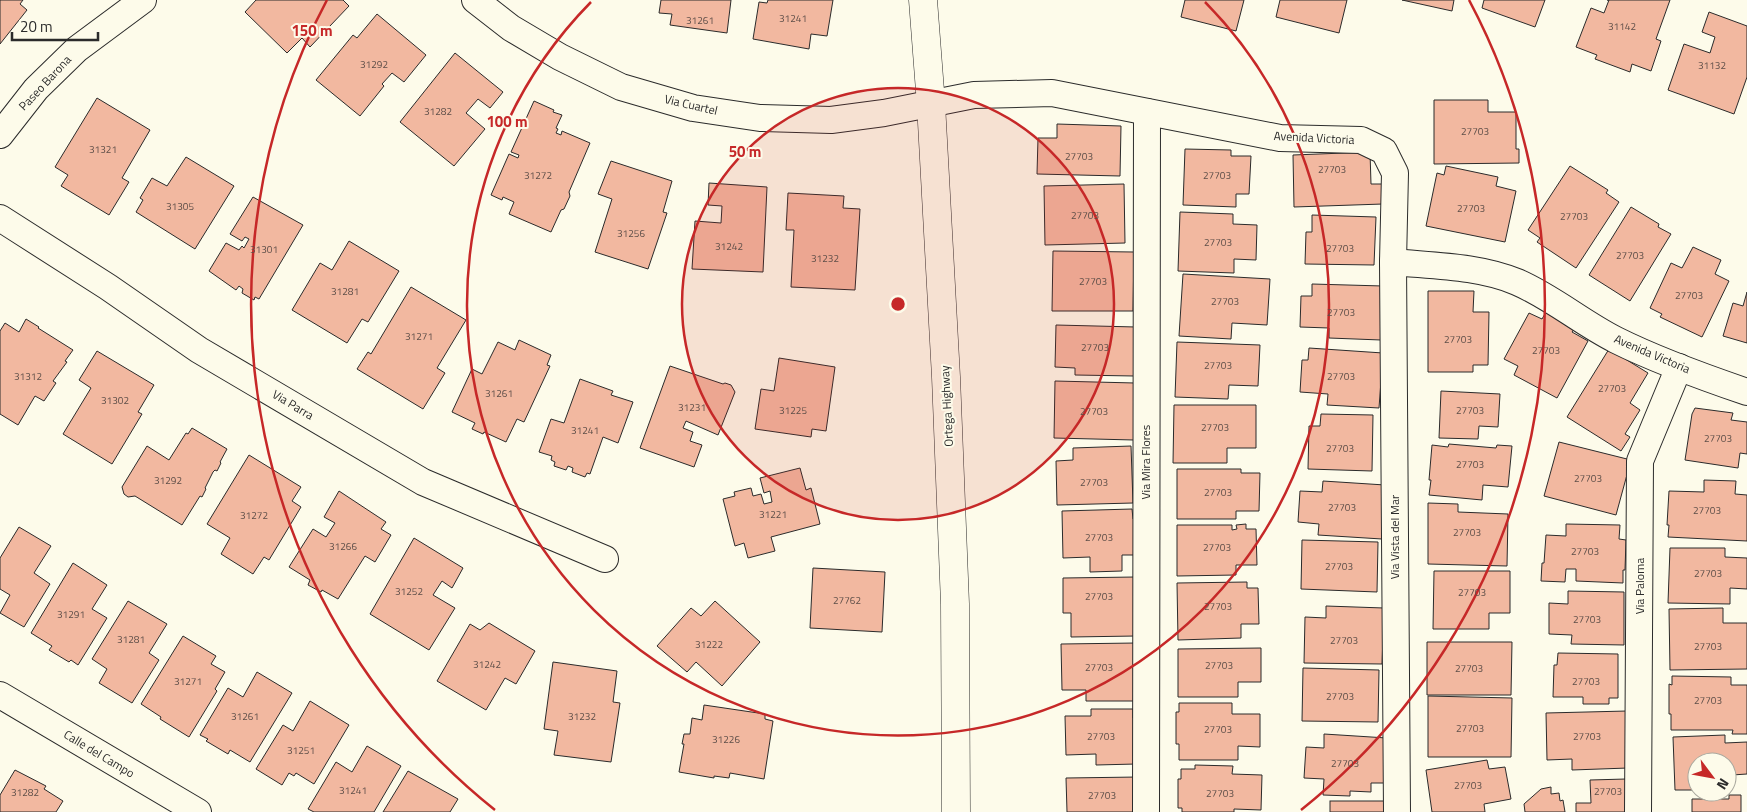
<svg xmlns="http://www.w3.org/2000/svg" width="1747" height="812" font-family="'Titillium Web',sans-serif">
<style>
.building{fill:#f2b8a0;stroke:#2b2b2b}
.lines{fill:none;stroke-linecap:round;stroke-linejoin:round}
.street-casing{stroke:#2b2b2b;stroke-width:28}
.primary-casing{stroke:#2b2b2b;stroke-width:29}
.street{stroke:#fdfbea;stroke-width:26}
.primary{stroke:#fdfbea;stroke-width:28}
.ring{fill:none;stroke:#c62828;stroke-width:2.5}
.labels{text-anchor:middle;stroke-width:4;stroke-linejoin:round;paint-order:stroke}
.number-label{font-size:10px;fill:#5d4e48}
.street-label{font-size:12px;fill:#2b2b2b;stroke:#fdfbea}
.centre{fill:#c62828;stroke:#fdfbea;stroke-width:2.5}
.ring-label{font-size:15px;text-anchor:middle;font-weight:bold;fill:#c62828;stroke:#fdfbea;stroke-width:4;stroke-linejoin:round;paint-order:stroke}
</style>
<rect width="100%" height="100%" fill="#fdfbea"/>
<g class="building">
<path d="M0 0H23L20 4 27 10 0 44Z"/>
<path d="M256 0H343L349 6 310 47 302 38 287 53 245 12Z"/>
<path d="M661 0H731L727 33 670 25 672 14 659 13Z"/>
<path d="M768 0H833L827 36 811 34 809 49 753 39 759 2 767 3Z"/>
<path d="M1185 0H1244L1236 31 1181 17Z"/>
<path d="M1280 0H1347L1339 33 1276 17Z"/>
<path d="M1402 0H1454L1452 11Z"/>
<path d="M1484 0H1545L1535 27 1482 8Z"/>
<path d="M1607 0H1670L1656 39 1661 41 1651 71 1632 64 1630 72 1595 59 1597 55 1576 47 1591 8 1604 13 1609 0Z"/>
<path d="M1709 12 1747 26V77L1734 114 1668 90 1684 44 1710 53 1715 37 1702 32Z"/>
<path d="M377 14 426 55 404 82 392 73 382 84 384 86 360 116 316 80 353 35 357 38Z"/>
<path d="M455 53 503 92 490 108 478 99 466 113 485 129 454 166 400 122Z"/>
<path d="M97 98 150 130 122 178 129 182 109 215 61 186 68 175 55 167Z"/>
<path d="M1434 100H1488V112H1516V149H1519V163L1434 164Z"/>
<path d="M534 101 554 110 553 112 562 115 556 128 558 129 556 133 561 135 562 131 590 143 569 192 570 196 564 209 561 210 551 232 509 214 514 202 503 197 502 200 491 195 509 154 518 158 519 155 511 152Z"/>
<path d="M1057 124 1121 126 1120 176 1037 174 1038 138H1057Z"/>
<path d="M1185 149 1231 150V156H1251L1249 194H1236V207L1183 205Z"/>
<path d="M1370 152 1371 184H1382L1383 204 1294 207 1293 155Z"/>
<path d="M186 157 234 186 195 249 136 212 143 200 140 198 152 178 167 186Z"/>
<path d="M611 161 672 181 663 212 667 213 648 269 595 252 612 199 598 194Z"/>
<path d="M1446 166 1498 177 1496 186 1516 191 1505 242 1426 226 1437 173 1444 175Z"/>
<path d="M1570 166 1608 190 1606 193 1619 202 1576 268 1537 242 1540 238 1528 230Z"/>
<path d="M709 183 767 187 763 272 692 269 695 221 721 223 722 206 708 205Z"/>
<path d="M1124 184 1125 243 1045 245 1044 186Z"/>
<path d="M788 193 844 196 843 208 860 209 855 290 791 287 794 230H786Z"/>
<path d="M253 197 303 225 259 299 255 297 254 300 242 293 243 289 239 286 236 290 209 271 226 243 239 250 242 246 244 248 249 239 245 237 242 241 230 234Z"/>
<path d="M1631 207 1659 224 1658 227 1671 234 1630 301 1589 275Z"/>
<path d="M1180 212 1233 214V224L1257 225 1256 260 1234 259V273L1178 271Z"/>
<path d="M1312 215 1376 217 1374 265 1305 264 1306 232H1312Z"/>
<path d="M349 241 399 271 368 322 362 319 347 343 292 310 320 263 332 270Z"/>
<path d="M1693 247 1721 260 1715 274 1729 281 1702 337 1660 317 1662 314 1650 308 1671 263 1682 268Z"/>
<path d="M1053 251 1134 252 1133 311H1052Z"/>
<path d="M1183 274 1270 279 1267 325 1232 323 1231 339 1179 336Z"/>
<path d="M1312 284 1383 286 1381 340 1329 338V328L1300 327 1301 296H1312Z"/>
<path d="M411 287 466 320 437 368 445 373 423 409 357 369 368 352 371 354Z"/>
<path d="M1428 291H1474L1473 312H1489L1488 365H1473V372H1428Z"/>
<path d="M1747 292V343L1723 336 1733 303 1743 306Z"/>
<path d="M1546 312 1575 328 1572 332 1588 341 1557 398 1514 375 1518 366 1504 359 1529 313 1542 319Z"/>
<path d="M26 319 39 327 38 328 73 350 65 361 67 362 53 381 56 383 44 401 35 396 18 425 0 414V331L5 323 19 332Z"/>
<path d="M1056 325 1136 327 1134 376 1075 375V368L1055 367Z"/>
<path d="M519 340 551 355 547 365 550 366 524 422 517 419 506 442 484 432 483 434 472 429 475 423 452 412 472 369 482 374 498 342 515 350Z"/>
<path d="M1177 342 1260 345 1258 386 1229 385 1228 399 1175 397Z"/>
<path d="M1309 348 1383 353 1379 408 1327 405 1328 394 1300 392 1302 360H1308Z"/>
<path d="M1609 349 1648 373 1630 403 1640 410 1625 434 1630 437 1621 451 1567 417Z"/>
<path d="M97 351 154 385 138 412 142 414 112 464 63 434 91 388 79 380Z"/>
<path d="M779 358 835 367 826 431 812 429 811 437 755 429 761 389 774 391Z"/>
<path d="M670 366 723 384 725 383 731 385 735 392 718 435 686 421 683 428 693 432 690 441 702 445 694 467 640 448Z"/>
<path d="M580 379 613 391 611 395 633 402 618 443 603 437 590 474 587 473 585 477 572 472 573 468 568 466 566 470 554 466 555 462 551 460 552 456 539 452 551 419 564 423Z"/>
<path d="M1055 381 1135 383 1134 440 1054 438Z"/>
<path d="M1441 391 1500 394 1498 427 1479 426 1478 439 1439 438Z"/>
<path d="M1174 405H1256V448H1227V463H1173Z"/>
<path d="M1695 408 1733 413 1731 420 1747 422V454L1740 453 1738 468 1685 460 1692 414Z"/>
<path d="M1321 414 1373 415 1372 471 1308 469 1309 426H1320Z"/>
<path d="M192 428 227 449 220 462 221 463 217 471 215 470 213 472 205 488 206 489 202 497 200 496 182 525 135 496 128 497 124 494 122 487 147 446 169 460 186 433 188 434Z"/>
<path d="M1559 442 1631 460 1616 515 1544 496Z"/>
<path d="M1449 444 1496 448 1497 445 1512 446 1508 487 1483 485 1482 500 1429 495 1431 480H1429L1432 445 1448 447Z"/>
<path d="M1131 446 1133 503 1057 505 1056 461 1073 460V448Z"/>
<path d="M249 455 301 487 292 501 301 507 269 560 264 557 253 574 221 554 230 538 207 524Z"/>
<path d="M800 468 806 490 811 488 820 524 771 537 775 551 748 558 744 543 735 546 723 499 735 496 734 492 751 488 753 496 761 494 764 504 772 502 770 491 764 493 760 478Z"/>
<path d="M1177 469H1241V473H1260L1259 511H1236V519H1177Z"/>
<path d="M1704 480 1736 481 1735 494 1747 495V541L1668 537 1669 525H1667L1669 491 1704 492Z"/>
<path d="M1323 481 1385 485 1382 539 1318 535 1319 524 1298 522 1300 491 1322 492Z"/>
<path d="M339 491 386 522 381 529 391 535 375 562 365 556 338 599 322 590 321 592 308 585 310 580 289 567 313 529 326 537 335 523 324 517Z"/>
<path d="M1428 503 1458 504V512L1508 514 1507 566 1428 564Z"/>
<path d="M1132 509 1133 519H1135L1136 555H1122V571L1090 572V557L1063 558 1062 511Z"/>
<path d="M1246 524V529H1256L1257 565H1236V575L1177 576V525H1232V530L1237 529 1236 525Z"/>
<path d="M1566 524 1620 525 1619 539 1626 540 1625 570H1623V583L1576 581V569H1566L1565 582 1541 581 1542 563H1544L1546 535 1566 536Z"/>
<path d="M19 527 51 546 34 573 50 584 24 627 0 613 10 595 0 589V558Z"/>
<path d="M414 538 463 568 452 588 442 581 433 595 455 608 429 650 370 614Z"/>
<path d="M1302 540 1378 542 1377 592 1301 589Z"/>
<path d="M1670 548H1725V557L1747 558V589L1730 588V604L1668 603Z"/>
<path d="M73 563 107 585 92 609 107 618 78 665 71 660 69 662 49 650 52 646 31 633Z"/>
<path d="M813 568 885 572 882 632 810 628Z"/>
<path d="M1434 571H1510V613H1489V629H1433Z"/>
<path d="M1135 577 1136 636 1071 637V613H1063V578Z"/>
<path d="M1247 582V588H1258L1259 624H1241V638L1178 640 1177 583Z"/>
<path d="M1568 591 1624 592V645L1571 644 1572 635 1549 634V603L1568 604Z"/>
<path d="M128 601 167 624 149 653 159 660 132 703 99 683 107 669 92 659Z"/>
<path d="M715 601 760 642 722 686 696 662 687 672 657 646 691 608 701 616Z"/>
<path d="M1326 606 1384 608 1382 664 1304 663 1305 617 1326 618Z"/>
<path d="M1723 608V623H1747V669L1670 670 1669 609Z"/>
<path d="M489 623 535 651 516 684 505 678 486 710 437 681 470 624 480 630Z"/>
<path d="M183 636 216 656 211 664 225 672 215 689 217 691 189 737 160 719 161 717 141 704Z"/>
<path d="M1427 642H1512L1511 695H1427Z"/>
<path d="M1136 643V701H1086V690H1062L1061 644Z"/>
<path d="M1261 648V682H1238V697H1178V649Z"/>
<path d="M1558 653 1618 654V698H1609V704H1583V697H1553L1554 665H1557Z"/>
<path d="M553 662 617 671 613 702 620 703 611 762 554 755 558 731 544 729Z"/>
<path d="M1303 668 1379 670 1378 722 1302 721Z"/>
<path d="M257 672 292 693 250 762 230 750 228 754 206 741 208 739 200 735 228 688 243 697Z"/>
<path d="M1672 676 1731 677V685H1747V734H1732L1733 730H1671V714H1669V684L1672 685Z"/>
<path d="M1428 696 1512 698 1511 757H1428Z"/>
<path d="M310 701 349 725 314 784 296 773 294 776 289 773 282 785 256 769 283 725 293 731Z"/>
<path d="M1179 703H1232V714H1260V747L1238 746V760H1179V744H1176V712H1179Z"/>
<path d="M704 705 765 714V719L773 721 764 779 730 773 729 778 714 776V778L679 772 684 744H682L684 734H690L692 718 702 720Z"/>
<path d="M1091 709H1133V718H1136V764L1096 765V754L1066 755 1065 716H1091Z"/>
<path d="M1627 711 1628 768 1572 770V759L1547 760 1546 713Z"/>
<path d="M1324 734 1387 738 1384 783H1371V792L1350 791V796L1323 795 1324 779 1304 778 1306 747 1324 748Z"/>
<path d="M1725 735V743L1747 742V774L1732 775V789H1727V762H1697V790H1675L1673 737Z"/>
<path d="M367 746 401 766 374 812H314L308 809 336 762 352 772Z"/>
<path d="M1487 760 1489 769 1505 767 1511 799 1484 804 1485 812H1432L1426 770Z"/>
<path d="M1195 765 1233 766 1232 774 1262 775 1261 810 1234 809V812H1182V808H1178V779H1181V769H1195Z"/>
<path d="M15 770 46 786 44 789 63 801 56 812H0V795Z"/>
<path d="M408 771 458 799 450 812H383Z"/>
<path d="M1138 777V812H1067L1066 778Z"/>
<path d="M1626 779V812H1576V803H1591L1590 780Z"/>
<path d="M1551 787V794L1559 793 1560 801 1563 800 1565 812H1525L1524 804 1541 789Z"/>
<path d="M1729 795H1741V812H1692V799H1729Z"/>
<rect x="1330" y="801" width="56" height="11"/>
</g>
<g class="lines">
<g class="street-casing">
<g id="street">
<path d="M475 0 511 28 560 57 621 87 693 108 760 118 831 120 884 113 974 95 1052 93 1280 138 1361 140 1384 151 1395 173 1393 262 1397 812"/>
<path d="M0 135 36 89 77 49 143 0"/>
<path d="M0 218 108 287 199 350 423 482 605 559"/>
<path d="M1393 262C1434 266 1479 266 1517 282 1552 297 1582 323 1616 340 1658 361 1703 377 1747 392"/>
<path d="M0 695 198 812"/>
<path d="M1146 812 1147 112"/>
<path d="M1638 812 1640 461 1679 367"/>
</g>
</g>
<g class="primary-casing">
<path id="primary" d="M923 0 931 104 946 377 955 604 956 812"/>
</g>
<use href="#street" class="street"/>
<use href="#primary" class="primary"/>
</g>
<circle cx="898" cy="304" r="216" fill="#c62828" fill-opacity=".12"/>
<g class="ring">
<circle cx="898" cy="304" r="216"/>
<path d="M1205 2A431 431 0 1 1 591 2"/>
<path d="M495 810A647 647 0 0 1 327 0M1469 0A647 647 0 0 1 1301 810"/>
</g>
<g class="labels">
<g class="number-label">
<text x="793" y="22">31241</text>
<text x="700" y="24">31261</text>
<text x="1622" y="30">31142</text>
<text x="374" y="68">31292</text>
<text x="1712" y="69">31132</text>
<text x="438" y="115">31282</text>
<text x="1475" y="135">27703</text>
<text x="103" y="153">31321</text>
<text x="1079" y="160">27703</text>
<text x="1332" y="173">27703</text>
<text x="538" y="179">31272</text>
<text x="1217" y="179">27703</text>
<text x="180" y="210">31305</text>
<text x="1471" y="212">27703</text>
<text x="1085" y="219">27703</text>
<text x="1574" y="220">27703</text>
<text x="631" y="237">31256</text>
<text x="1218" y="246">27703</text>
<text x="729" y="250">31242</text>
<text x="1340" y="252">27703</text>
<text x="264" y="253">31301</text>
<text x="1630" y="259">27703</text>
<text x="825" y="262">31232</text>
<text x="1093" y="285">27703</text>
<text x="345" y="295">31281</text>
<text x="1689" y="299">27703</text>
<text x="1225" y="305">27703</text>
<text x="1341" y="316">27703</text>
<text x="419" y="340">31271</text>
<text x="1458" y="343">27703</text>
<text x="1095" y="351">27703</text>
<text x="1546" y="354">27703</text>
<text x="1218" y="369">27703</text>
<text x="28" y="380">31312</text>
<text x="1341" y="380">27703</text>
<text x="1612" y="392">27703</text>
<text x="499" y="397">31261</text>
<text x="115" y="404">31302</text>
<text x="692" y="411">31231</text>
<text x="793" y="414">31225</text>
<text x="1470" y="414">27703</text>
<text x="1094" y="415">27703</text>
<text x="1215" y="431">27703</text>
<text x="585" y="434">31241</text>
<text x="1718" y="442">27703</text>
<text x="1340" y="452">27703</text>
<text x="1470" y="468">27703</text>
<text x="1588" y="482">27703</text>
<text x="168" y="484">31292</text>
<text x="1094" y="486">27703</text>
<text x="1218" y="496">27703</text>
<text x="1342" y="511">27703</text>
<text x="1707" y="514">27703</text>
<text x="773" y="518">31221</text>
<text x="254" y="519">31272</text>
<text x="1467" y="536">27703</text>
<text x="1099" y="541">27703</text>
<text x="343" y="550">31266</text>
<text x="1217" y="551">27703</text>
<text x="1585" y="555">27703</text>
<text x="1339" y="570">27703</text>
<text x="1708" y="577">27703</text>
<text x="409" y="595">31252</text>
<text x="1472" y="596">27703</text>
<text x="1099" y="600">27703</text>
<text x="847" y="604">27762</text>
<text x="1218" y="610">27703</text>
<text x="71" y="618">31291</text>
<text x="1587" y="623">27703</text>
<text x="131" y="643">31281</text>
<text x="1344" y="644">27703</text>
<text x="709" y="648">31222</text>
<text x="1708" y="650">27703</text>
<text x="487" y="668">31242</text>
<text x="1219" y="669">27703</text>
<text x="1099" y="671">27703</text>
<text x="1469" y="672">27703</text>
<text x="188" y="685">31271</text>
<text x="1586" y="685">27703</text>
<text x="1340" y="700">27703</text>
<text x="1708" y="704">27703</text>
<text x="245" y="720">31261</text>
<text x="582" y="720">31232</text>
<text x="1470" y="732">27703</text>
<text x="1218" y="733">27703</text>
<text x="1101" y="740">27703</text>
<text x="1587" y="740">27703</text>
<text x="726" y="743">31226</text>
<text x="301" y="754">31251</text>
<text x="1345" y="767">27703</text>
<text x="1468" y="789">27703</text>
<text x="353" y="794">31241</text>
<text x="1608" y="795">27703</text>
<text x="25" y="796">31282</text>
<text x="1220" y="797">27703</text>
<text x="1102" y="799">27703</text>
</g>
<g class="street-label">
<text transform="translate(45 83) rotate(-47)" y="4">Paseo Barona</text>
<text transform="translate(691 105) rotate(13)" y="4">Via Cuartel</text>
<text transform="translate(1314 138) rotate(3)" y="4">Avenida Victoria</text>
<text transform="translate(1652 354) rotate(23)" y="4">Avenida Victoria</text>
<text transform="translate(293 405) rotate(31)" y="4">Via Parra</text>
<text transform="translate(947 406) rotate(-93)" y="4">Ortega Highway</text>
<text transform="translate(1146 462) rotate(-90)" y="4">Via Mira Flores</text>
<text transform="translate(1395 537) rotate(-90)" y="4">Via Vista del Mar</text>
<text transform="translate(1640 586) rotate(-90)" y="4">Via Paloma</text>
<text transform="translate(99 754) rotate(31)" y="4">Calle del Campo</text>
</g>
</g>
<circle cx="898" cy="304" r="8" class="centre"/>
<g class="ring-label">
<text x="312" y="36">150 m</text>
<text x="507" y="127">100 m</text>
<text x="745" y="157">50 m</text>
</g>
<g transform="translate(1712 777) rotate(122)"><circle r="24" fill="#fdfbea" stroke="#a9a89e"/>
<path d="M0-4L9 19L0 12L-9 19Z" fill="#c62828"/>
<text y="-8" font-size="14" font-weight="bold" text-anchor="middle" fill="#2b2b2b">N</text>
</g>
<path d="M12 32v8h86v-8" fill="none" stroke="#2b2b2b" stroke-width="2.5"/>
<text x="20" y="32" font-size="15" fill="#2b2b2b" stroke="#fdfbea" stroke-width="4" paint-order="stroke">20 m</text>
</svg>
